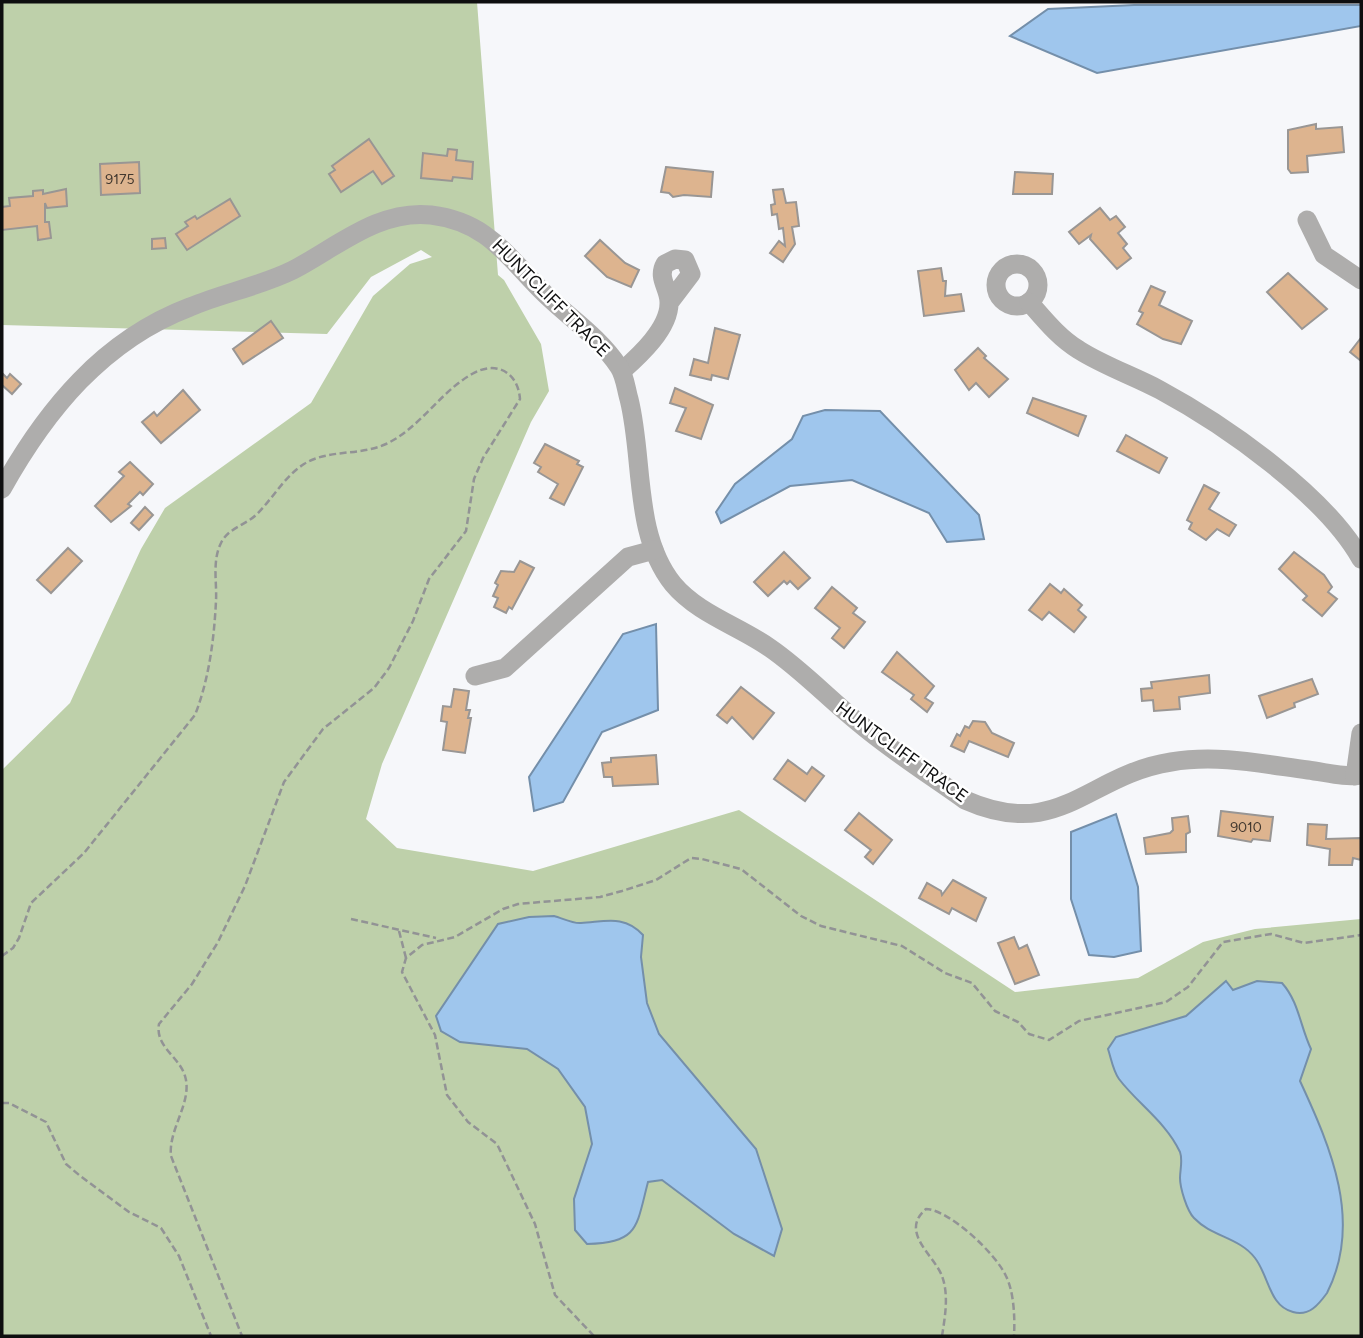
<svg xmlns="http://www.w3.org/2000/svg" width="1363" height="1338" font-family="Figtree,sans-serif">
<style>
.green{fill:#bed0aa}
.water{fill:#9fc6ed;stroke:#748faa;stroke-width:2}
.building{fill:#ddb48f;stroke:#999694;stroke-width:2}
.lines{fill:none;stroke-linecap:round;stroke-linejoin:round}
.path{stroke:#929395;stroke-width:2.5;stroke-dasharray:7 3.5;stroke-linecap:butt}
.minor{stroke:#aeadac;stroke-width:19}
.labels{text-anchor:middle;stroke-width:5;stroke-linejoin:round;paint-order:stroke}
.number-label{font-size:14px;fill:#42382f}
.street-label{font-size:18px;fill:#0e0e0f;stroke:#fff}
</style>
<rect width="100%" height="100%" fill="#f6f7fa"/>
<path class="green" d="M2 2H477L498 275 504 280 541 344 549 391 531 422 382 764 366 819 397 848 533 871 739 810 1015 992 1138 978 1203 942 1255 929 1361 919V1336H2V770L70 703 141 549 165 508 311 403 373 296 410 264 432 257 421 250 371 277 327 334 2 325Z"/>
<g class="water">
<path d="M1134 5H1361V26L1097 73 1010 36 1048 9Z"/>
<path d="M825 410 880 411 979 515 984 539 947 542 929 513 852 480 790 486 721 523 716 512 735 484 792 439 803 416Z"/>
<path d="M656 624 658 710 602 732 563 802 534 811 529 777 623 634Z"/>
<path d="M1116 814 1138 887 1141 951 1114 957 1089 955 1071 899V832Z"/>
<path d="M554 916C562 918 573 924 581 923 604 922 624 914 643 935L641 957 647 1003 659 1034 756 1149 782 1229 774 1256 734 1234 662 1180 648 1182C636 1228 639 1242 587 1244L575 1230 574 1199 592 1144 585 1107 558 1069 527 1049 460 1042 441 1031 436 1016 498 924 529 917Z"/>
<path d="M1226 981 1233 990 1257 981 1282 983C1299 1002 1300 1026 1311 1049L1300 1081C1331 1148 1363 1222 1327 1293 1319 1304 1309 1317 1293 1312 1269 1306 1269 1276 1255 1258 1239 1237 1212 1237 1194 1218 1187 1211 1180 1188 1180 1178 1180 1170 1183 1160 1180 1152 1166 1122 1138 1104 1119 1079 1113 1071 1111 1058 1108 1049L1116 1037 1186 1016Z"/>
</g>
<g class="building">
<path d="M1316 124V129L1342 127 1344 152 1307 156 1308 172 1291 173 1288 169V130Z"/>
<path d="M369 139 394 176 382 184 373 171 341 192 329 174 335 170 332 166Z"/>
<path d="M448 149 457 150 456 160 473 162 472 179 453 177 452 181 421 178 423 153 447 156Z"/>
<path d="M139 162 140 193 101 195 100 164Z"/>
<path d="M666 167 713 172 711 197 684 195 673 197 669 193 661 192Z"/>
<path d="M1015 172 1053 174 1052 194H1013Z"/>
<path d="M66 189 67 206 47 208 45 203V222H49L51 238 38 240 37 226 2 230V207L10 206 9 198 33 196V191L43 190V194Z"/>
<path d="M783 189 786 203 796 202 799 226 792 227 795 244 783 262 770 253 779 241 785 246 783 228 779 229 777 214 772 215 771 205 775 204 773 190Z"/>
<path d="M230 199 240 216 187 250 176 234 188 226 185 222 195 216 197 219Z"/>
<path d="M1100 208 1110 220 1116 216 1125 227 1118 233 1127 244 1123 248 1131 258 1117 269 1090 239 1091 235 1079 244 1069 232Z"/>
<path d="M165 238 166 248 152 249V239Z"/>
<path d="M600 240 625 263 639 270 631 287 607 277 585 256Z"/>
<path d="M941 268 943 281H946L945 296 961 294 964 311 924 316 918 271Z"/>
<path d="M1288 273 1327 309 1302 329 1267 292Z"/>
<path d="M1151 286 1165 292 1159 305 1192 321 1181 344 1163 339 1137 324 1143 313 1139 311Z"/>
<path d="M271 321 283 338 243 364 233 349Z"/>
<path d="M715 328 740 335 728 379 712 375 711 380 690 375 694 359 708 363Z"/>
<path d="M1361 338V361L1350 352Z"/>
<path d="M978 348 986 356 984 358 1008 379 989 397 976 383 969 390 955 370Z"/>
<path d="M2 373 7 378 10 374 21 384 12 394 2 385Z"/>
<path d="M675 388 713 405 701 439 676 431 686 408 670 403Z"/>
<path d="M183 390 200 410 161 443 142 422 154 412 157 416Z"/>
<path d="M1033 398 1086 416 1078 436 1027 413Z"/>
<path d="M1126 435 1167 458 1159 473 1117 451Z"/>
<path d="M545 444 579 461 577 464 583 467 564 505 550 498 558 484 538 472 541 467 534 463Z"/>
<path d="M130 462 153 484 143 495 140 492 128 504 131 506 111 522 95 506 124 476 119 472Z"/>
<path d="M1204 485 1219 493 1209 509 1236 525 1229 536 1217 529 1206 540 1189 529 1192 523 1187 520Z"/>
<path d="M145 507 153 515 139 530 131 523Z"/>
<path d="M68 548 82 561 51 593 37 580Z"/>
<path d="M784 552 810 578 798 589 790 581 787 584 784 581 768 596 754 582Z"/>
<path d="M1294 552 1324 575 1332 587 1328 592 1337 599 1322 616 1303 600 1307 596 1279 569Z"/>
<path d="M520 561 534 568 512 609 509 607 506 613 494 607 498 598 493 596 498 585 495 583 501 571 514 572Z"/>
<path d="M1050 584 1061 593 1064 589 1082 605 1078 610 1086 617 1074 632 1049 612 1042 620 1029 610Z"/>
<path d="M832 587 857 608 853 613 865 622 844 648 832 638 840 628 815 608Z"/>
<path d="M897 652 934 686 925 698 933 703 927 712 911 699 914 695 882 672Z"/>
<path d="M1209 675 1210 693 1179 697 1180 709 1154 711 1153 700 1142 701 1141 689 1152 688 1151 682Z"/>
<path d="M1312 679 1318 694 1294 703 1295 707 1267 718 1259 696Z"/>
<path d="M741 687 774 713 753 739 732 717 727 723 717 715Z"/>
<path d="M454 689 469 691 466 710H470L468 718H471L465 753 443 750 447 722 441 721 443 706 451 707Z"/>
<path d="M973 721 985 722 992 733 1014 743 1008 757 969 741 964 752 951 746 957 734 960 736 965 726 969 728Z"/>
<path d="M656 755 658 784 613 786 612 777H604L602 763 611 762V758Z"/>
<path d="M788 760 807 774 812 767 824 776 805 801 774 779Z"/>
<path d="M1221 811 1273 817 1270 841 1253 839 1251 842 1218 836Z"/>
<path d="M859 813 892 840 873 864 865 857 871 850 845 830Z"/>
<path d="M1188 816 1190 832 1186 834V852L1146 854 1144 838 1170 833 1173 830 1172 818Z"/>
<path d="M1308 824 1327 825 1326 839 1361 838V860L1353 858 1352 865H1329L1330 849 1307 845Z"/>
<path d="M953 880 986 898 976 921 952 908 949 914 919 898 927 883 941 891 942 895Z"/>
<path d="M1014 937 1019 949 1027 945 1039 975 1015 984 998 943Z"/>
</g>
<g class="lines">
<g class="path">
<path d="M351 919 436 938"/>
<path d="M399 931 406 958"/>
<path d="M2 956 13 948 19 938 31 903 84 853 195 715C209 679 214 640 216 601 217 582 212 561 221 543 228 528 246 525 257 514 274 497 284 477 304 464 328 449 360 456 386 444 420 428 440 392 472 374 496 360 518 372 520 399L483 458 474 479 466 531 429 579 413 621 389 668 374 688 323 729 284 782 245 886 218 942 192 984 159 1024C155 1047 179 1056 185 1076 193 1102 168 1129 171 1156L242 1336"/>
<path d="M2 1103H9L46 1122 66 1164 79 1175 129 1212 161 1228 179 1256 211 1336"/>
<path d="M594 1336 555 1295 535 1224 497 1144 468 1122 447 1095 435 1035 402 972 406 958 422 945 455 937 503 909 518 904 600 897 622 891 656 880 691 858 702 859 741 869 801 916 821 926 902 946 945 973 972 983 995 1011 1018 1022 1029 1034 1049 1040 1079 1021 1166 1002 1188 987 1223 942 1271 934 1304 943 1361 935"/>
<path d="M942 1336C945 1317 949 1295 942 1276 934 1255 899 1232 926 1209 950 1210 996 1254 1006 1276 1014 1292 1015 1318 1014 1336"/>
</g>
<g class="minor">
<path d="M1307 220 1324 255 1361 280"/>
<circle cx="1017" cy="285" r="21"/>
<path d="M1029 302C1044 319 1059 338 1079 350 1104 366 1134 376 1160 390 1225 425 1325 495 1361 559"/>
<path d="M622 371C639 356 670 328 669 302 669 288 657 278 665 264L675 259 685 260 691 274 669 303"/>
<path d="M2 489C46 410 103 340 190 307 223 293 261 286 293 270 337 247 379 209 431 215 489 222 508 258 546 295 571 319 599 337 619 367 625 376 626 389 629 399 644 459 633 534 673 584 698 614 739 626 770 648 802 670 829 699 859 723 892 751 930 775 965 800 1060 842 1087 775 1171 762 1217 754 1263 764 1308 770 1325 772 1345 778 1361 775"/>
<path d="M475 676 505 668 628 557 654 550"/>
<path d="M1355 776 1361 733"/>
</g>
</g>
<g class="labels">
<g class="number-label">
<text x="120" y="184">9175</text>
<text x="1246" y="832">9010</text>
</g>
<g class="street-label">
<text transform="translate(551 298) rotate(45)" y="6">HUNTCLIFF TRACE</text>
<text transform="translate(902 752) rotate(36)" y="6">HUNTCLIFF TRACE</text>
</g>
</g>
<rect width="1363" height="1338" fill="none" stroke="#0e0e0f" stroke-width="7"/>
</svg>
